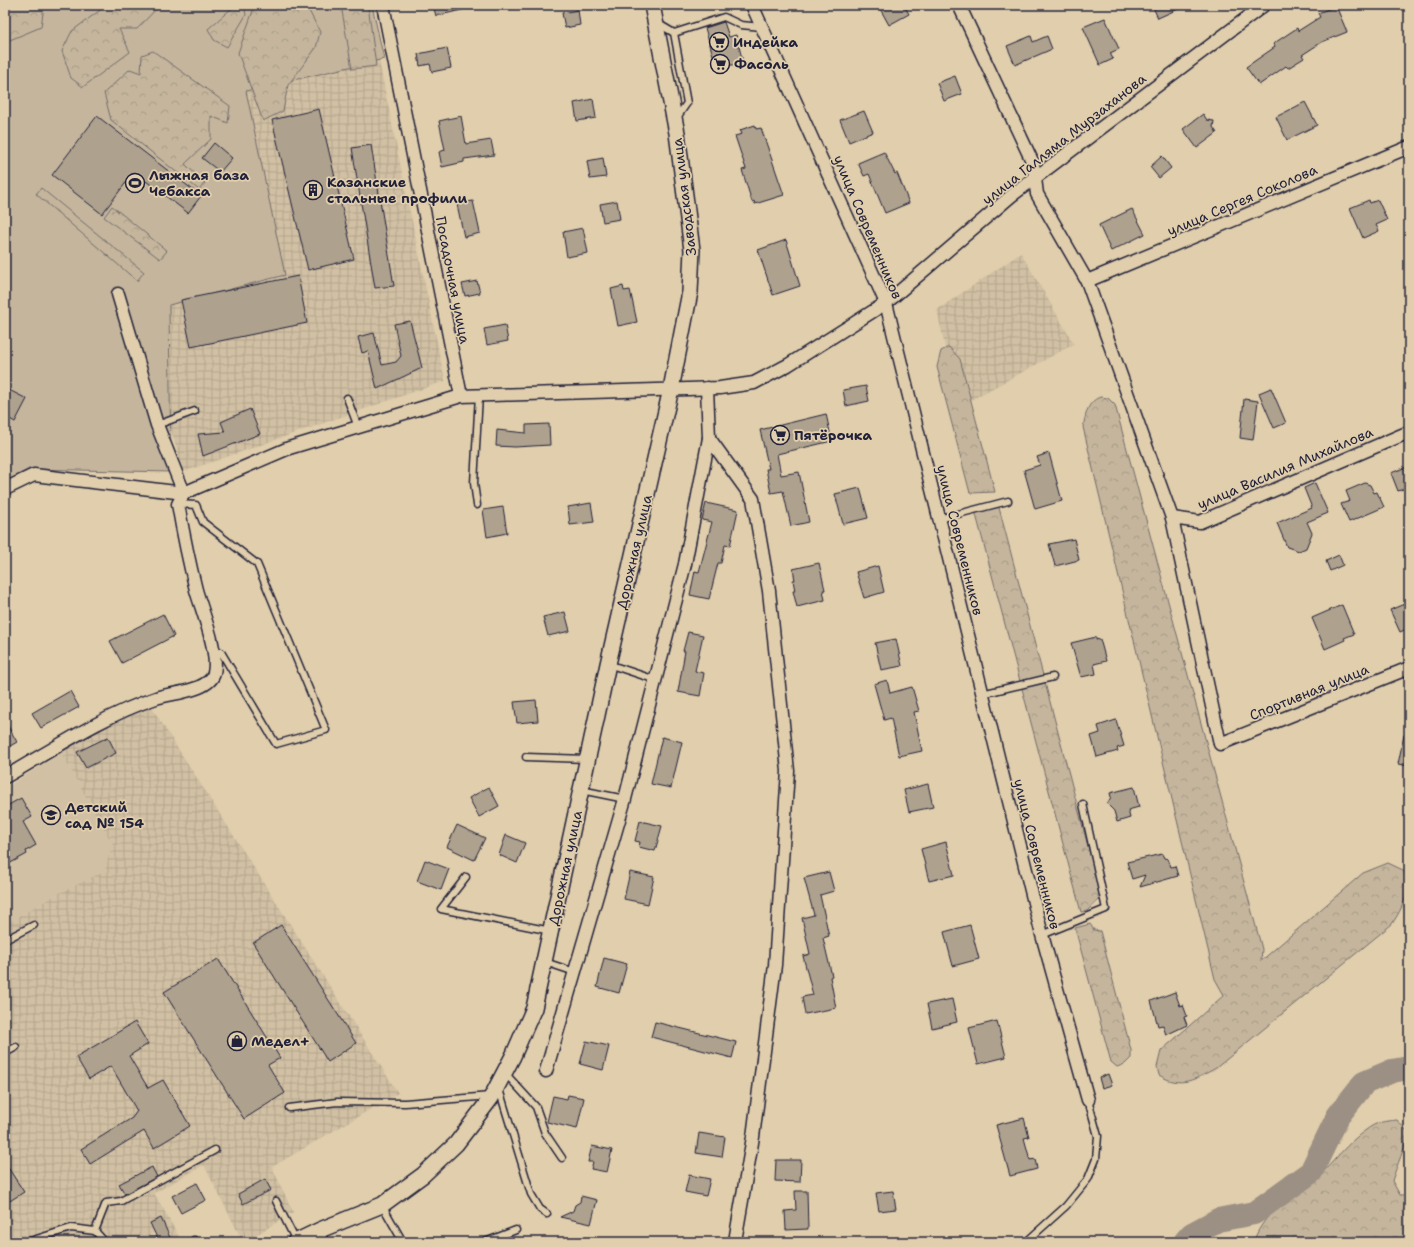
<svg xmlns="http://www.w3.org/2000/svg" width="1414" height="1247" font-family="'Shantell Sans',sans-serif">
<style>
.built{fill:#d1c0a3}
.industrial{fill:url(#industrial-grid)}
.grass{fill:#c4b59c;stroke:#736c6c}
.forest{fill:url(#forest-crowns);stroke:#736c6c}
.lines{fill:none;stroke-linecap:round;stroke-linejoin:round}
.river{stroke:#9c9084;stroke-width:24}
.building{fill:#aea18e;stroke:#22223b}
.service-casing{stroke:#22223b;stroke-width:9}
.minor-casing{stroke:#22223b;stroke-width:15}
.tertiary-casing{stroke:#22223b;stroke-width:18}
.service{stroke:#e0ceac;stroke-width:6}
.minor{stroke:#e0ceac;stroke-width:12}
.tertiary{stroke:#e0ceac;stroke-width:15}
.labels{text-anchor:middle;stroke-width:3.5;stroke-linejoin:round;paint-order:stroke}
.poi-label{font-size:14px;font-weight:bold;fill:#22223b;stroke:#e0ceac;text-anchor:start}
.street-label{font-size:14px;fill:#22223b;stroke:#e0ceac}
</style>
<defs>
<pattern id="industrial-grid" width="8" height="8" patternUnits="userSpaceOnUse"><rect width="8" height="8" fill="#d1c0a3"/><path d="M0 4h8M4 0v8" fill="none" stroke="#b3a58d"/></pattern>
<pattern id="forest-crowns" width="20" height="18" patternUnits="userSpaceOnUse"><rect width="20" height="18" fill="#c4b59c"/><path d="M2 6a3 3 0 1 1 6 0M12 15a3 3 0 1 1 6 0" fill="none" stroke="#a89b87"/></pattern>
</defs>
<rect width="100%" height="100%" fill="#e0ceac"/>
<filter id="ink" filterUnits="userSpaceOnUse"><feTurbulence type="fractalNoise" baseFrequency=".025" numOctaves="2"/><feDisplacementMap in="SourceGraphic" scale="8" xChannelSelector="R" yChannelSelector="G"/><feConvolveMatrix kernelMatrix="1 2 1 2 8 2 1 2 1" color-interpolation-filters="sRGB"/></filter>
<g filter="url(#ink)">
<path class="built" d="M61 753 113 843 105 872 61 892 5 924V788Z"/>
<g class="industrial">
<path d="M140 35 276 64 376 47 445 381 183 472 134 299Z"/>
<path d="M1021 253 1074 344 958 407 937 310Z"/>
<path d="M147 700 398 1093 272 1167 293 1212 245 1242H243L204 1165 154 1193 182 1242H160L155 1232 140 1242H5V924L57 894 105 871 112 843 61 753Z"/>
</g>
<path class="grass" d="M5 5H372L384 59 246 91 285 275 169 305 171 472 29 469 5 482Z"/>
<g class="forest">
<path d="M14 5 44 6 41 27 5 42V9Z"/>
<path d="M107 5H160L137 29H119L130 52 83 87 71 78 62 51 72 31Z"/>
<path d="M230 5H244L246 15 227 47 214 40 208 29 232 8Z"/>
<path d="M255 5H306L320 32 316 48 288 85 283 111 263 121 238 53Z"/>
<path d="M341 5H368L376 66 352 69Z"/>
<path d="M153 51 230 106 228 123 211 116V139L185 164 205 183 199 190 111 120 104 93 130 69 141 73 142 55Z"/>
<path d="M41 188 144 272 137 281 36 194Z"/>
<path d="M112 206 167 251 160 259 104 217Z"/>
<path d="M949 347 960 359 995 492 970 493 937 367 941 351Z"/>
<path d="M1100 397 1108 398 1115 405 1262 949 1261 961 1363 873 1388 863 1403 870C1412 890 1403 907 1392 924L1216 1068C1196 1079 1181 1089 1159 1075L1157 1067 1161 1051 1224 995 1215 979 1083 427C1086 414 1087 402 1100 397Z"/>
<path d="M998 504 1101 896 1087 911 1081 912 974 507Z"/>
<path d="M1090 924 1094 930 1100 931 1131 1050V1058L1125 1064 1117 1067 1111 1062 1075 928Z"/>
<path d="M1397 1120 1408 1132C1405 1149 1397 1164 1392 1181L1400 1195H1409V1242H1253C1269 1203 1289 1205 1316 1179 1332 1164 1348 1142 1366 1130 1376 1122 1385 1121 1397 1120Z"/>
</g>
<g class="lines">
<path class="river" d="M1185 1242 1192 1234 1218 1220 1254 1213 1311 1172 1338 1116 1364 1083 1392 1071 1409 1068"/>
</g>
<g class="building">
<path d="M433 5H465L466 9 436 16Z"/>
<path d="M878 5H904L909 14 889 25Z"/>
<path d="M1152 5H1187L1158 18Z"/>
<path d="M1336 6 1347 32 1322 42 1302 55 1304 58 1288 68 1286 66 1259 85 1246 67 1275 47 1273 44 1297 28 1298 31 1320 17 1318 13Z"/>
<path d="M578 10 580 25 565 28 562 13Z"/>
<path d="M1105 18 1119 49 1110 53 1113 59 1100 65 1083 27Z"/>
<path d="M724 22 729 37 736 35 743 62 717 69 705 28Z"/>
<path d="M1031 36 1033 42 1047 36 1052 49 1015 65 1007 46Z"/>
<path d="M447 48 451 68 432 72 430 64 420 66 418 54Z"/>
<path d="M955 76 962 94 944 101 937 83Z"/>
<path d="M593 99 596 118 577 121 574 103Z"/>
<path d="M1305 102 1317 125 1287 140 1276 117Z"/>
<path d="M319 109 354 259 308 270 272 120Z"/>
<path d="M864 111 873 132 849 142 840 120Z"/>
<path d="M1203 114 1207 120 1214 121 1213 127 1217 133 1197 148 1183 129Z"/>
<path d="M97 116 201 196 188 213 134 172 102 214 52 175Z"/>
<path d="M461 116 466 144 491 140 494 155 464 159V162L442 167 439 152 445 150 439 121Z"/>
<path d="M755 125 756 129 761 128 784 195 755 204 754 201 752 202 742 170 746 169 735 136 742 134 740 130Z"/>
<path d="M214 143 232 158 220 172 202 158Z"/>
<path d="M371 145 394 286 375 288 352 148Z"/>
<path d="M884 152 895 174 897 173 909 203 885 213 869 174 864 176 858 163Z"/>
<path d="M1162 156 1171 168 1159 178 1150 167Z"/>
<path d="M603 158 606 177 590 179 587 161Z"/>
<path d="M1369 200 1370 203 1378 200 1387 220 1376 225 1379 231 1363 238 1350 208Z"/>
<path d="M473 201 480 233 464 237 457 204Z"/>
<path d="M617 201 620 219 603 222 600 204Z"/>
<path d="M1132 209 1145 234 1111 251 1099 225Z"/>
<path d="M583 228 588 253 567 257 563 232Z"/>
<path d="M786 240 800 286 773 295 758 250Z"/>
<path d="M298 276 307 323 191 347 181 300Z"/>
<path d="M477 281 480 293 465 296 462 284Z"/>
<path d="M623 286 624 291 630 290 637 322 618 326 611 289Z"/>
<path d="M410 321 422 368 377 389 368 351 362 353 358 337 374 333 382 365 396 362 401 356 394 324Z"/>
<path d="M505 325 508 341 487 345 484 329Z"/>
<path d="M866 386 869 401 846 406 843 390Z"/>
<path d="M5 388 27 399 15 422 5 416Z"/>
<path d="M1271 388 1286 423 1274 428 1259 393Z"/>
<path d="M1244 399 1258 401 1253 440 1240 438Z"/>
<path d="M250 409 260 434 203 456 198 434 225 432 221 422Z"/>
<path d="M826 414 832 441 777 454 781 475 799 472 809 522 791 526 783 491 771 493 766 469H769L760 430Z"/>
<path d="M549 424 550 445 515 447 496 446 497 430 526 433V425Z"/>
<path d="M1049 453 1062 501 1035 509 1024 470 1040 465 1037 457Z"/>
<path d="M1409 466V487L1398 491 1391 473Z"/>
<path d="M1315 483 1328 513 1307 522 1312 533 1306 548 1299 551 1287 547 1277 523 1312 508 1304 488Z"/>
<path d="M1365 483 1370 485 1374 493 1377 492 1384 507 1349 522 1341 504 1350 501 1346 491Z"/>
<path d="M860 488 868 518 843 524 835 494Z"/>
<path d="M591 503 594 522 570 525 568 507Z"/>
<path d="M706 503 738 510 730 546 725 545 721 563H718L709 599 690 595 695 571 699 572 712 522 702 520Z"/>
<path d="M503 507 507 533 487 537 483 510Z"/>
<path d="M1074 539 1079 560 1055 566 1049 544Z"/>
<path d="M1339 555 1343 565 1330 571 1326 561Z"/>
<path d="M819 563 825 590H823L825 600 797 607 793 591H795L793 580H795L793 569Z"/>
<path d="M878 566 884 592 864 598 856 572Z"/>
<path d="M1409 602V628L1400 632 1390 610Z"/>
<path d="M1342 605 1354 634 1344 638 1345 640 1325 649 1312 618Z"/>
<path d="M565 612 570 631 548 636 543 617Z"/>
<path d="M163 614 174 636 122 663 110 641Z"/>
<path d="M688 632 703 635 695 671 704 673 700 696 678 692 685 651H683Z"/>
<path d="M1096 637V640L1100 639 1106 661 1094 664 1096 674 1081 677 1071 643Z"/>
<path d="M896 639 902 666 881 670 875 643Z"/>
<path d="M887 680 890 693 912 687 919 711 914 712 922 751 899 756 891 718 884 720 874 684Z"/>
<path d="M70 691 79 707 41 728 32 713Z"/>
<path d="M536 700 538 721 517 723 514 702Z"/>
<path d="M1116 720 1124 746 1117 748 1118 751 1097 757 1091 736 1100 733 1098 726Z"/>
<path d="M5 721 17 742 5 749Z"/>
<path d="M1404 735 1409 736V766L1398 764Z"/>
<path d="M108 737 116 753 86 768 77 752Z"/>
<path d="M662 737 682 742 671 788 651 784Z"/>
<path d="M928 784 933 807 909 812 904 790Z"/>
<path d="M489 787 499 806 479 817 469 798Z"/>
<path d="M1134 787 1139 807 1128 810 1130 818 1117 822 1114 811 1107 804 1111 797 1110 793Z"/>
<path d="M21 798 32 817 23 822 36 845 26 851 27 854 5 866V807Z"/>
<path d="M640 821 662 826 655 851 639 847 640 842 635 841Z"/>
<path d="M457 825 485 838 474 860 447 847Z"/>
<path d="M506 835 525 843 517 863 499 855Z"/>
<path d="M946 842 954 875 929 881 921 849Z"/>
<path d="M1162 854 1164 858 1168 859 1171 867 1175 866 1178 876 1140 887 1145 875 1132 879 1127 862Z"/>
<path d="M425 860 449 869 441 890 417 881Z"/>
<path d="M630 872 654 877 648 904 624 899Z"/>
<path d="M829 872 834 891 820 895 829 936 823 938 832 976 830 977 836 1008 805 1014 802 997 813 995 803 956 810 954 802 918 814 915 804 878Z"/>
<path d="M281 925 356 1043 328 1062 253 943Z"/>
<path d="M970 925 979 959 953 966 944 932Z"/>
<path d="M604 958 627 964 619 993 597 987Z"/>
<path d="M218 959 280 1058 268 1065 285 1093 244 1119 164 992Z"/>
<path d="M1175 992 1180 1006 1183 1005 1187 1016 1184 1017 1187 1025 1166 1035 1163 1025 1158 1026 1151 1001Z"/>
<path d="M952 999 957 1022 932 1028 927 1004Z"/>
<path d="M997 1021 1006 1057 978 1064 969 1028Z"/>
<path d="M135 1022 148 1044 129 1056 148 1088 163 1080 190 1126 154 1148 144 1131 90 1164 81 1149 132 1118 137 1111 111 1066 89 1079 76 1057Z"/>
<path d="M655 1022 736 1042 732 1058 651 1037Z"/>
<path d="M586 1041 609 1046 603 1070 580 1064Z"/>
<path d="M1108 1074 1112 1085 1102 1088 1099 1078Z"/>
<path d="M568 1095 584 1098 577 1129 547 1122 553 1096 567 1099Z"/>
<path d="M1024 1118 1029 1137 1024 1138 1030 1160 1035 1159 1037 1169 1010 1176 996 1125Z"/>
<path d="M699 1133 725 1137 722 1157 696 1153Z"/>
<path d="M592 1146 612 1150 607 1172 591 1169 593 1162H588Z"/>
<path d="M776 1160H801L800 1182 775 1181Z"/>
<path d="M5 1163 24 1192 5 1204Z"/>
<path d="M152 1167 157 1177 125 1194 119 1184Z"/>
<path d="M689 1175 710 1179 706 1196 685 1192Z"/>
<path d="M265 1179 271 1190 243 1204 238 1194Z"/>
<path d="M197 1183 206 1200 181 1213 172 1196Z"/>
<path d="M795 1191H807L808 1229 786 1230 785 1211 796 1210Z"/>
<path d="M893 1191 896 1209 879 1211 876 1193Z"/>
<path d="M581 1196 597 1200 591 1224 560 1217 573 1211 575 1205 580 1202Z"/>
<path d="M161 1218 172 1242H159L150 1223Z"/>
</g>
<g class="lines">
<g class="service-casing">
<g id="service">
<path d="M657 23 674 33 687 103 676 119"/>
<path d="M674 33 724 17 741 25 762 27"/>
<path d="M347 398 358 427"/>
<path d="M157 425 195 411"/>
<path d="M178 504 196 505 203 522 257 564 326 730 276 744 221 652H213"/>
<path d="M477 505 474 483 479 395"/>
<path d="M939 519 1008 501"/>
<path d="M608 664 656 680"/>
<path d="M982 694 1053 677"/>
<path d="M526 757 587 759"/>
<path d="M581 790 625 799"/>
<path d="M466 877 441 909 551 931"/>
<path d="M1042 935 1106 909 1083 804"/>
<path d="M5 940 34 925"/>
<path d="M545 962 575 972"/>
<path d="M5 1053 16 1047"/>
<path d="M504 1072 536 1107 545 1133 562 1158"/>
<path d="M499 1089 531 1194 540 1209 547 1214"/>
<path d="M289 1108 337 1102 405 1103 490 1096"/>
<path d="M276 1201 296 1241"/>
<path d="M382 1205 403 1242"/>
<path d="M320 1230 325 1242"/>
<path d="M95 1231 106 1203 121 1201 215 1150"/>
<path d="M27 1242 71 1228 95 1231 105 1242"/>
<path d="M192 1242 194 1240"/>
<path d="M485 1242 516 1230"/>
<path d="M1026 1242 1066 1206 1088 1179 1096 1159 1098 1136 1088 1100"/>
</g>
</g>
<g class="minor-casing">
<g id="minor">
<path d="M383 5 461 396"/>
<path d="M752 5 886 303 1042 935 1088 1100"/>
<path d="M959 5 1033 163 1037 194 1087 281 1172 518 1220 744 1409 668"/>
<path d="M1087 281 1409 147"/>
<path d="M709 438 753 499 769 591 788 771 775 965 753 1137 735 1241"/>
<path d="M5 489 34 475 184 493 289 448 461 396 720 388 754 383 788 365 886 303 1011 196 1264 5"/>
<path d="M1172 518 1200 522 1409 432"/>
<path d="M5 777C54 749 102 716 156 698 171 693 210 691 214 673 219 653 202 611 196 590 189 562 183 533 178 504L184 493 157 425 118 294"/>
<path d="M546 1071 625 799 685 564 709 438 707 388"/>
</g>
</g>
<g class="tertiary-casing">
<path id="tertiary" d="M295 1242 320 1230 382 1205 423 1175 456 1144 491 1098 513 1056 534 1008 608 664 671 389 690 292 692 250 677 133 652 5"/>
</g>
<use href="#service" class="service"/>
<use href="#minor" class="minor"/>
<use href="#tertiary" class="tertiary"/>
</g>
</g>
<defs>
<g id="supermarket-ring" transform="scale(1)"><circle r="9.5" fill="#e0ceac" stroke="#22223b" stroke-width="1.5"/><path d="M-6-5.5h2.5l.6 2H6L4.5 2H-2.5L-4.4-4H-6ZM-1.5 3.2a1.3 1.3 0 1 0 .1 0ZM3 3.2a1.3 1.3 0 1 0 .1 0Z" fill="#22223b"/></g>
<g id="stadium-ring" transform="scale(1)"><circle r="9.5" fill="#e0ceac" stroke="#22223b" stroke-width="1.5"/><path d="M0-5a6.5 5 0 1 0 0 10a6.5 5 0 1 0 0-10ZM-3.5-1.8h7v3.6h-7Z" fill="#22223b"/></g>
<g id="building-ring" transform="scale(1)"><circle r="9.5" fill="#e0ceac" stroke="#22223b" stroke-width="1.5"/><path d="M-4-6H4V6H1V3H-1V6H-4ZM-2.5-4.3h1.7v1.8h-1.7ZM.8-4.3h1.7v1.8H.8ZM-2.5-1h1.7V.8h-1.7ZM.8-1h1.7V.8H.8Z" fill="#22223b"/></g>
<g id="school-ring" transform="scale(1)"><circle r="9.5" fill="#e0ceac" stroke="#22223b" stroke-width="1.5"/><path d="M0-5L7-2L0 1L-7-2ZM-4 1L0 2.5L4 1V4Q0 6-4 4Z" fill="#22223b"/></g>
<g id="shop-ring" transform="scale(1)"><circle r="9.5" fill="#e0ceac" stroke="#22223b" stroke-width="1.5"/><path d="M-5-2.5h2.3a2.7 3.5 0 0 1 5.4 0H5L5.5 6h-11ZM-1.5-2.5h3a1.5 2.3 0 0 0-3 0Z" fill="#22223b"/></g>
</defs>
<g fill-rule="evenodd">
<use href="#supermarket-ring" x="719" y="42"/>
<use href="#supermarket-ring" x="720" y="64"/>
<use href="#stadium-ring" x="135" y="183"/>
<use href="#building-ring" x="313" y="190"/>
<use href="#supermarket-ring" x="780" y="435"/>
<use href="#school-ring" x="51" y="815"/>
<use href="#shop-ring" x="237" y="1041"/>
</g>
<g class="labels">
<g class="poi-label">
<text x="733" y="47">Индейка</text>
<text x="734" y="69">Фасоль</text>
<text x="149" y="180">Лыжная база<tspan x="149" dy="16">Чебакса</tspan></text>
<text x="327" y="187">Казанские<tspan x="327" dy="16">стальные профили</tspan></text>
<text x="794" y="440">Пятёрочка</text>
<text x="65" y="812">Детский<tspan x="65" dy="16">сад № 154</tspan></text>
<text x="251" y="1046">Медел+</text>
</g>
<g class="street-label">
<text transform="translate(1064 139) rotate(-38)" y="5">улица Галляма Мурзаханова</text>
<text transform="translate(684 197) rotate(-97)" y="5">Заводская улица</text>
<text transform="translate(1242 200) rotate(-23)" y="5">улица Сергея Соколова</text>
<text transform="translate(868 227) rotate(67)" y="5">улица Современников</text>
<text transform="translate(453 280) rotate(79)" y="5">Посадочная улица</text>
<text transform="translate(1285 468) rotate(-23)" y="5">улица Василия Михайлова</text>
<text transform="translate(960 540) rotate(76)" y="5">улица Современников</text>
<text transform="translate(634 552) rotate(-77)" y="5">Дорожная улица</text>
<text transform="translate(1309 692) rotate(-22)" y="5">Спортивная улица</text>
<text transform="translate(1037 854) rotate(76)" y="5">улица Современников</text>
<text transform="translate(565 868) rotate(-78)" y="5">Дорожная улица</text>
</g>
</g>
<rect width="1414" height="1247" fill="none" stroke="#e0ceac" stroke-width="20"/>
<rect x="10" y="10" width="1394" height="1227" fill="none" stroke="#22223b" stroke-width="1.5" filter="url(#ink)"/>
</svg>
